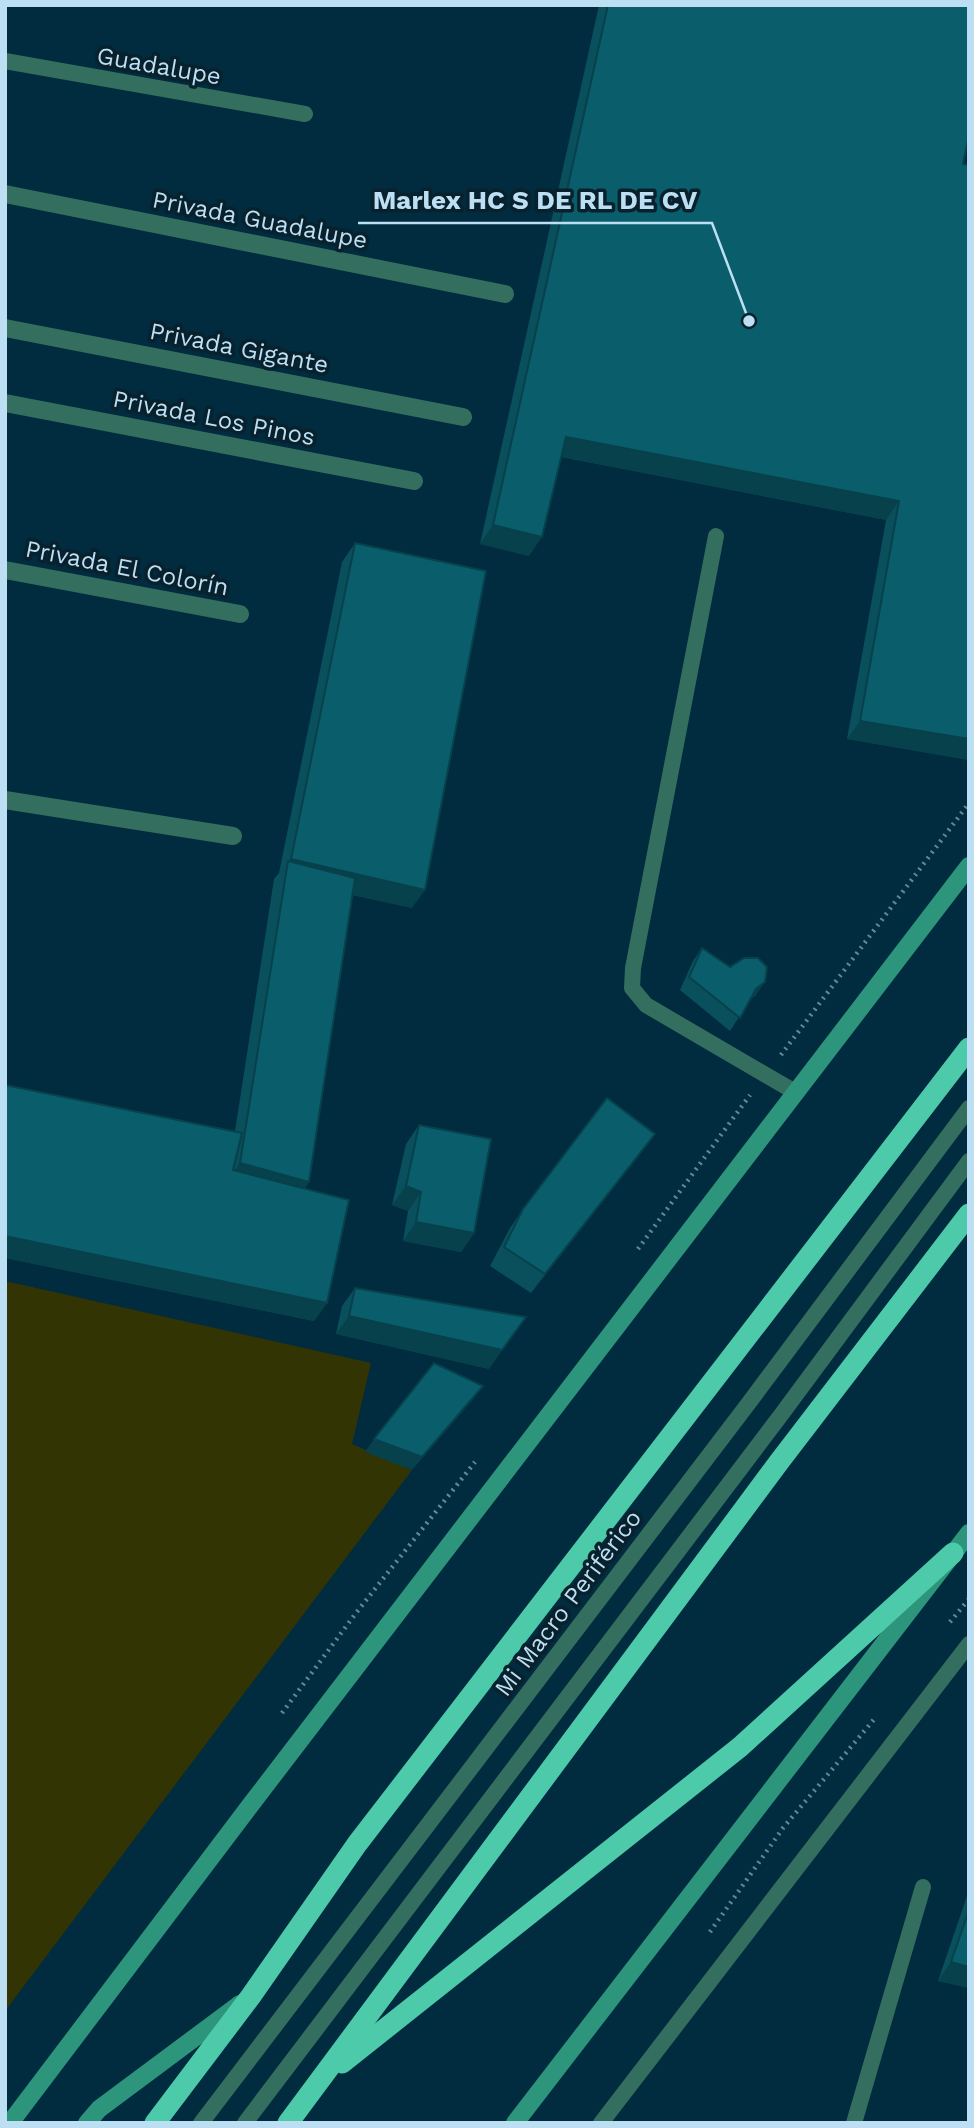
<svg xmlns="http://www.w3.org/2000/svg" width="974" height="2128" font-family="'Work Sans',sans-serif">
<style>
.green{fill:#323503}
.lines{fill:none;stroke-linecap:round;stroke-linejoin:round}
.path{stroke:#61879b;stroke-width:4.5;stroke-dasharray:2 5;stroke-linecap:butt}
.lane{stroke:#336e5e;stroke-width:16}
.street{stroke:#336e5e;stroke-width:18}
.secondary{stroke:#2c957c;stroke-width:18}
.highway{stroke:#4dcaaa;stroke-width:21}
.wall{fill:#09505c}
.shaded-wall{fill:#07414b}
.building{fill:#0a5d6b;stroke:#07414b;stroke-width:2}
.labels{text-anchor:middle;stroke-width:7;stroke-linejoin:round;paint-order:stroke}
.street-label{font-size:24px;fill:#bcdff3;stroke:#09212d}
.leader{fill:none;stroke:#bcdff3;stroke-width:2.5}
.callout-dot{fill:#bcdff3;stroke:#09212d;stroke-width:2.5}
.callout-label{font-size:26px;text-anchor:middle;font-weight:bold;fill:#bcdff3;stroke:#09212d;stroke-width:7;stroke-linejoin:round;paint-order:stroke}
</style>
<rect width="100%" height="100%" fill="#012b3e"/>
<path class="green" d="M5 1281 371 1363 352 1444 412 1470 5 2011Z"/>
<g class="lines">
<g class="path">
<path d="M781 1055 969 803"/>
<path d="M638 1249 750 1095"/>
<path d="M950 1622 969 1599"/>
<path d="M282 1713 356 1613 475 1462"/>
<path d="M710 1932 783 1828 876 1717"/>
</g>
<g class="lane">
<path d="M5 61 305 114"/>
<path d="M716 536 633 968 632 988 646 1005 795 1092"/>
<path d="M201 2123 748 1404 969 1108"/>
<path d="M245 2123 781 1415 969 1161"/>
<path d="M601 2123 969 1644"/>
<path d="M854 2123 923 1887"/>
</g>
<g class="street">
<path d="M5 194 505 294"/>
<path d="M5 328 463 417"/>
<path d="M5 403 414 481"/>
<path d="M5 570 240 614"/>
<path d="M5 800 233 836"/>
</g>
<g class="secondary">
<path d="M10 2123 249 1807 969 866"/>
<path d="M87 2123 99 2109 240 2004"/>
<path d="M515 2123 969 1533"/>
</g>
<g class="highway">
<path d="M342 2063 740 1747 953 1553"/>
<path d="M155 2123 251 1996 357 1844 969 1048"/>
<path d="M288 2123 779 1462 969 1214"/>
</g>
</g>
<g class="wall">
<path d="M599 5H969L963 164 969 165V760L847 739 886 520 561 457 529 556 480 544Z"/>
<path d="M355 543 412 908 352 895 309 1182 305 1188 327 1303 314 1321 5 1258V1085L235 1131 274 879 279 873 342 562Z"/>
<path d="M702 948 756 995 750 1000 730 1031 680 990 693 961Z"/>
<path d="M419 1125 474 1233 461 1252 403 1241 408 1211 392 1205 406 1144Z"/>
<path d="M655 1134 641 1153 531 1293 490 1266 510 1228 523 1209Z"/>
<path d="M355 1288 489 1369 336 1334 342 1306Z"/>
<path d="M969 1890V1988L938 1981Z"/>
</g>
<g class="shaded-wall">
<path d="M566 437 899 501 886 520 553 455Z"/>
<path d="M493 525 542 537 529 556 480 544Z"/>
<path d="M860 721 969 739V760L847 739Z"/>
<path d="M291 859 425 890 412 908 285 880 287 865Z"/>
<path d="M765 982 756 995 747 1002 756 989Z"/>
<path d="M655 1134 641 1153 531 1293 545 1274Z"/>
<path d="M240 1163 309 1182 296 1200 227 1182Z"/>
<path d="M406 1186 421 1192 408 1211 392 1205Z"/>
<path d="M416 1222 474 1233 461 1252 403 1241Z"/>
<path d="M5 1236 327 1303 314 1321 5 1258Z"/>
<path d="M349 1316 526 1317 489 1369 336 1334Z"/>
<path d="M483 1386 473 1399 412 1470 365 1452 374 1439Z"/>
<path d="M951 1962 969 1967V1988L938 1981Z"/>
</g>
<g class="building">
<path d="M608 5H969V136L963 164 969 165V739L860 721 899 501 566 437 542 537 493 525Z"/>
<path d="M355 543 486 571 425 890 291 859Z"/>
<path d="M288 861 355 878 309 1182 240 1163Z"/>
<path d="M702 948 730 967 744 958H758L767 967 765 982 756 989 740 1018 689 977Z"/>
<path d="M5 1085 242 1133 233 1170 349 1200 327 1303 5 1236Z"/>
<path d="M607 1098 655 1134 545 1274 504 1247 523 1209Z"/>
<path d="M419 1125 491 1139 474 1233 416 1222 421 1192 406 1186Z"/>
<path d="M355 1288 526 1317 502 1350 349 1316Z"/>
<path d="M434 1363 483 1386 422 1457 374 1439Z"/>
<path d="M969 1910V1967L951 1962Z"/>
</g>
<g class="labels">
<g class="street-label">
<text transform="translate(159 66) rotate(10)" y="8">Guadalupe</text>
<text transform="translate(260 220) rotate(11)" y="8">Privada Guadalupe</text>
<text transform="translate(239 348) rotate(11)" y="8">Privada Gigante</text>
<text transform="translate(214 418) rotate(11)" y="8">Privada Los Pinos</text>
<text transform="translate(127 568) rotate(11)" y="8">Privada El Colorín</text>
<text transform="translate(568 1603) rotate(-53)" y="8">Mi Macro Periférico</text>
</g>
</g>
<path class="leader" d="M749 321L712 223H358"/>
<circle class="callout-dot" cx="749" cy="321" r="7"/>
<g class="callout-label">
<text x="535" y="209">Marlex HC S DE RL DE CV</text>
</g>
<rect width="974" height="2128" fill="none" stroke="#bcdff3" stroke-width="14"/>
</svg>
